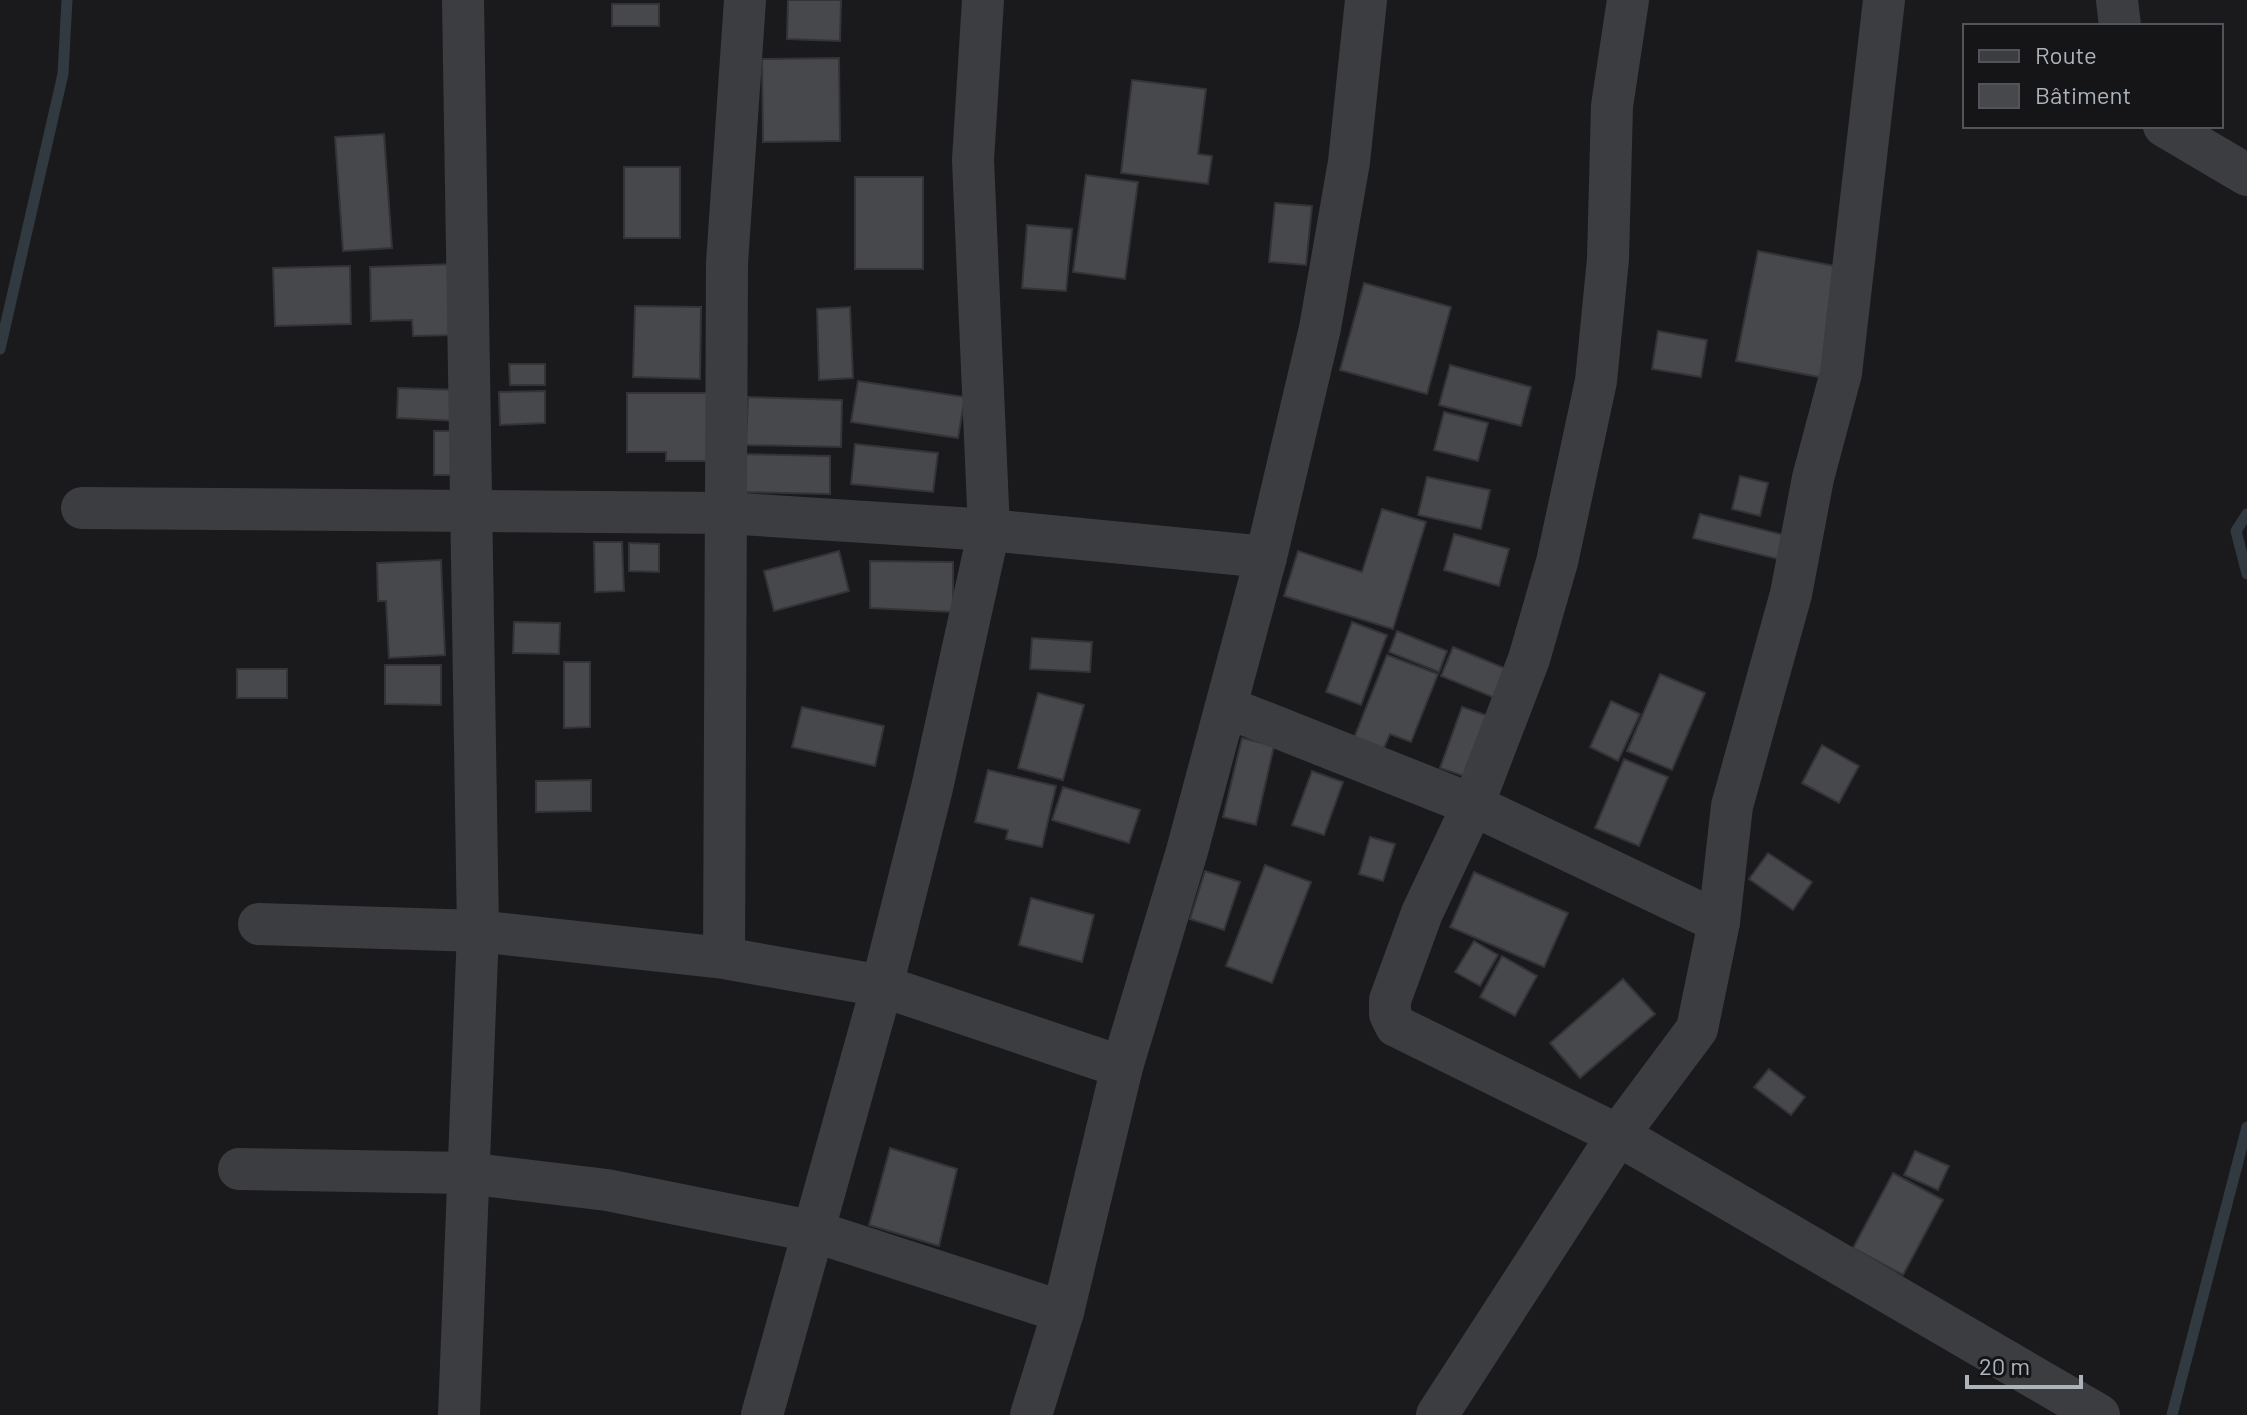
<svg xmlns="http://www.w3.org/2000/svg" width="2247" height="1415" font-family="Barlow,sans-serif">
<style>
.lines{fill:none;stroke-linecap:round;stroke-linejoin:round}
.stream{stroke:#303a40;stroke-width:11}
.building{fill:#47484c;stroke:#343438;stroke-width:2}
.minor{stroke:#3b3d41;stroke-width:42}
</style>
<rect width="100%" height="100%" fill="#1a1a1c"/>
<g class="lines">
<g class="stream">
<path d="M0 349 63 74 67 0"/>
<path d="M2247 514 2236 531 2247 574"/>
<path d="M2172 1415 2247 1127"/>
</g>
</g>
<g class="building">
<path d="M788 0H841L840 41 787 39Z"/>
<rect x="612" y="4" width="47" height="22"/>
<path d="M839 58 840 141 763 142 762 59Z"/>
<path d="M1132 80 1206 89 1198 154 1212 156 1208 184 1121 173Z"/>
<path d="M384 134 392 248 343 251 335 137Z"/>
<rect x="624" y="167" width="56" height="71"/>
<path d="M1086 175 1138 182 1125 279 1073 272Z"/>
<rect x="855" y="177" width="68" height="92"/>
<path d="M1275 203 1312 206 1306 265 1269 262Z"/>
<path d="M1027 225 1072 229 1066 291 1022 288Z"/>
<path d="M1758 251 1845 268 1824 378 1736 361Z"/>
<path d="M454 264 457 335 413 336 412 320 371 321 370 267Z"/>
<path d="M350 266 351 324 275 326 273 268Z"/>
<path d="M1364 283 1451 307 1427 394 1340 370Z"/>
<path d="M635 306 701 307 700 379 633 377Z"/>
<path d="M850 307 853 378 819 380 817 309Z"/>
<path d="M1658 331 1707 340 1701 377 1652 369Z"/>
<path d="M509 364H545V385H510Z"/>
<path d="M1450 365 1531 387 1521 426 1439 405Z"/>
<path d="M858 381 965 397 958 438 851 422Z"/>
<path d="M398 388 459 390 458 421 397 418Z"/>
<path d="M545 391V423L500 425 499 392Z"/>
<path d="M627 393H709V461H666V452H627Z"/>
<path d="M748 397 842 400 841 447 746 445Z"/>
<path d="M1444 412 1488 423 1478 461 1434 450Z"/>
<rect x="434" y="431" width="27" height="44"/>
<path d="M855 444 938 453 933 492 851 484Z"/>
<path d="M739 454 830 456V494L738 492Z"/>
<path d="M1740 476 1768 483 1760 516 1732 509Z"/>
<path d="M1427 477 1490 490 1481 529 1418 515Z"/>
<path d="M1382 509 1426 522 1393 629 1284 596 1298 551 1362 572Z"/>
<path d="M1700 514 1788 536 1782 560 1693 538Z"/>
<path d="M1454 534 1509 549 1499 586 1444 570Z"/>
<path d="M594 542H622L624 591 595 592Z"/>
<path d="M629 543 659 544V572L629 571Z"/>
<path d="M839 551 849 591 774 611 764 571Z"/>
<path d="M441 560 445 655 389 658 386 601H378L377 563Z"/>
<path d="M870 561 953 562V612L870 608Z"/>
<path d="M514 622 560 623 559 654 513 653Z"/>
<path d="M1352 622 1387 635 1361 705 1326 692Z"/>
<path d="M1397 631 1447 651 1439 672 1389 652Z"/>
<path d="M1032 638 1092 642 1090 672 1030 669Z"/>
<path d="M1453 647 1507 669 1495 698 1441 676Z"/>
<path d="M1387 655 1438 674 1411 742 1390 734 1383 750 1354 738Z"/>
<path d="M564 662H590V727L564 728Z"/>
<path d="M385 665H441V705L385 704Z"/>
<rect x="237" y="669" width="50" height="29"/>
<path d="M1660 674 1705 693 1672 770 1627 751Z"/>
<path d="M1038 693 1084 705 1063 780 1018 768Z"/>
<path d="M1611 701 1640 714 1618 761 1590 747Z"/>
<path d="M802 707 884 726 875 766 792 747Z"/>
<path d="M1462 707 1489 716 1467 777 1440 768Z"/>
<path d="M1242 738 1274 746 1256 825 1223 817Z"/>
<path d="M1822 745 1859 766 1839 803 1802 783Z"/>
<path d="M1624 759 1668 777 1639 846 1595 828Z"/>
<path d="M988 770 1056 786 1042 847 1006 839 1008 830 975 822Z"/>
<path d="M1312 771 1343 782 1324 835 1292 825Z"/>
<path d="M591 780V811L536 812V781Z"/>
<path d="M1063 787 1140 810 1129 843 1052 820Z"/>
<path d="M1370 837 1395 844 1383 881 1359 874Z"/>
<path d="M1768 853 1812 882 1793 910 1749 879Z"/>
<path d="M1265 865 1311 882 1272 983 1226 966Z"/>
<path d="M1205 871 1240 882 1224 930 1190 919Z"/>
<path d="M1474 872 1568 913 1544 967 1450 927Z"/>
<path d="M1031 898 1094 915 1082 962 1019 945Z"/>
<path d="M1474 941 1498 955 1480 986 1455 972Z"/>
<path d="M1502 956 1537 976 1515 1016 1480 997Z"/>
<path d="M1623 979 1655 1014 1580 1078 1550 1043Z"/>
<path d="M1769 1069 1805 1097 1791 1115 1754 1087Z"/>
<path d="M890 1148 957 1169 939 1246 869 1225Z"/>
<path d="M1915 1151 1949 1166 1938 1190 1904 1175Z"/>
<path d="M1893 1173 1943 1200 1903 1275 1853 1248Z"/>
</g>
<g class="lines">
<g class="minor">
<path d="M1628 0 1612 106 1608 259 1596 381 1557 562 1529 659 1473 805 1422 913 1390 1000V1014L1396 1026 1618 1135 2099 1415"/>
<path d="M2117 0 2120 26"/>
<path d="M2164 126 2247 175"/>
<path d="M82 508 725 513 989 530 1266 557"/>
<path d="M1226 707 1473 805 1719 922"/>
<path d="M259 924 478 931 724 958 882 986 1122 1067"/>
<path d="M724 958 727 263 745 0"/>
<path d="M239 1169 466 1173 607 1190 816 1232 1063 1312"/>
<path d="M459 1415 478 931 463 0"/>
<path d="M762 1415 882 986 932 788 989 530 973 160 983 0"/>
<path d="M1031 1415 1063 1312 1122 1067 1187 851 1266 557 1320 328 1349 162 1366 0"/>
<path d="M1437 1415 1618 1135 1697 1029 1719 922 1732 806 1791 594 1813 478 1841 373 1884 0"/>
</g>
</g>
<rect x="1963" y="24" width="260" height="104" fill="#151517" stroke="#525459" stroke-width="2"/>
<rect x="1979" y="50" width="40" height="12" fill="#3b3d41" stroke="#525459" stroke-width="2"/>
<text x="2035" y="64" font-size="24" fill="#adb3bb">Route</text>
<rect x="1979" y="84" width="40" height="24" fill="#47484c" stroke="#525459" stroke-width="2"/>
<text x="2035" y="104" font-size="24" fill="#adb3bb">Bâtiment</text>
<path d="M1967 1375v12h114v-12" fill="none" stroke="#adb3bb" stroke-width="4"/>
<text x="1979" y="1375" font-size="24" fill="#adb3bb" stroke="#151517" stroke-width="6" paint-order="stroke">20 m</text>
</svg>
